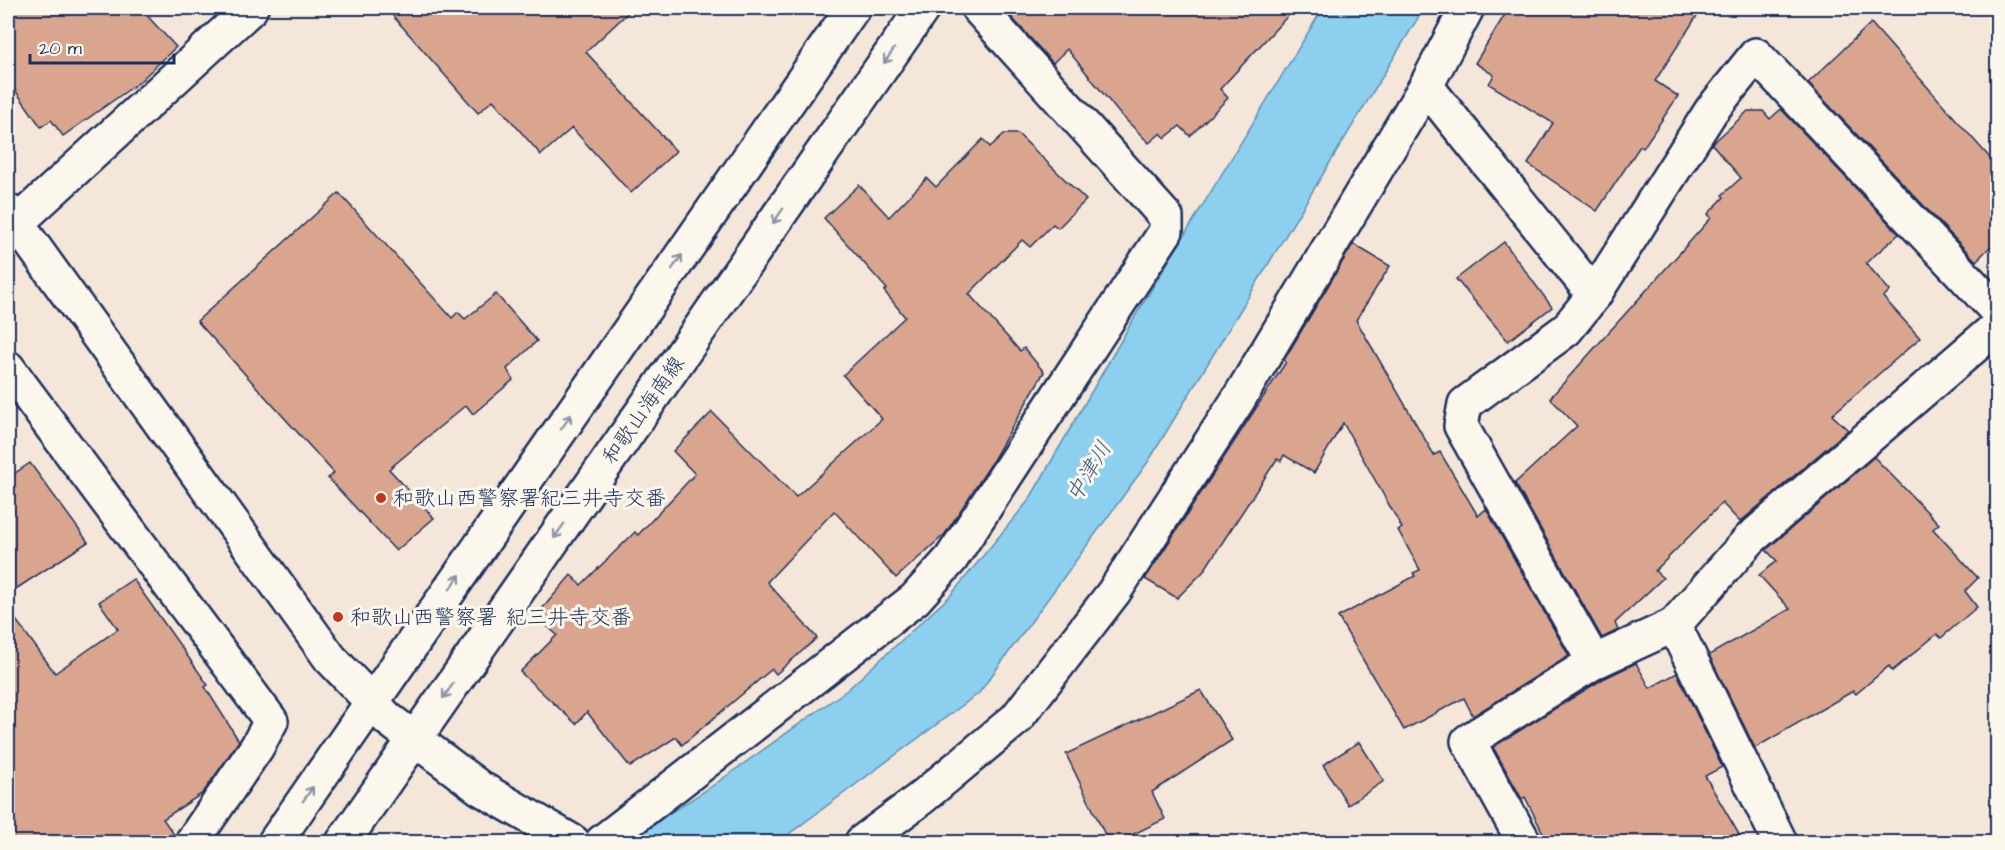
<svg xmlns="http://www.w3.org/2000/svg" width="2005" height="850" font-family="'Architects Daughter','Klee One',sans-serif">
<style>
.water{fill:#8ccfee;stroke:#5f8fb4;stroke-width:1.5}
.building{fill:#daa58f;stroke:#1b2f5e;stroke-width:1.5}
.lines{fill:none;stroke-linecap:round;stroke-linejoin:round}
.minor-casing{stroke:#1b2f5e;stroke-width:38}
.major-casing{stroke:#1b2f5e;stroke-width:38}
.minor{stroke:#fbf7ec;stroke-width:33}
.major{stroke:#fbf7ec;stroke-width:33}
.oneway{stroke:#8b93a5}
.poi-dot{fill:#c8321e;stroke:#fbf7ec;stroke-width:2}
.labels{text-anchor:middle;stroke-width:6;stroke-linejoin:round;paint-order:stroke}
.street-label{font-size:21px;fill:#1b2f5e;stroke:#fbf7ec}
.poi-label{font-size:21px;fill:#1b2f5e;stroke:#fbf7ec;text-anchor:start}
.water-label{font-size:22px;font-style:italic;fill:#375782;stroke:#fbf7ec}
</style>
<rect width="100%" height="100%" fill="#f4e7d9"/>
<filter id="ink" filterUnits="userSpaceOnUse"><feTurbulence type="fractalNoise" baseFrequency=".0167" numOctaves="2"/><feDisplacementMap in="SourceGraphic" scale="12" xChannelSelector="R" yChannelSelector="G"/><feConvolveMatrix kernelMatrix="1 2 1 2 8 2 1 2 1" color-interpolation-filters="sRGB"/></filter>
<g filter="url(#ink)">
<path class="water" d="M1323 8H1424L1148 462 979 693 778 842H624L708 789 847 690 950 596 1029 500 1137 313Z"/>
<g class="building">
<path d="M8 8H140L176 47 138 83 63 136 51 120 41 127 8 80Z"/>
<path d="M386 8H633L586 52 676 151 631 193 572 128 541 155 493 100 478 113Z"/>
<path d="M1003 8H1295L1220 89 1228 98 1190 136 1180 126 1165 138 1161 133 1149 143 1119 113 1067 49 1053 63Z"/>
<path d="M1509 8H1702L1655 81 1678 96 1643 148 1640 146 1597 211 1528 164 1553 123 1489 84 1494 75 1475 63Z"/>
<path d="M1871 23 1998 167V239L1976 261 1808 83Z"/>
<path d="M1781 109 1899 234 1866 263 1890 291 1883 297 1920 338 1832 415 1848 430 1740 522 1722 503 1655 571 1663 578 1615 623 1618 630 1602 638 1515 483 1577 426 1550 398 1711 218 1708 214 1724 197 1722 195 1741 178 1712 144 1748 111H1763L1770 119Z"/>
<path d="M1004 134H1018L1086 200 1058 228 1053 224 1030 247 1022 240 969 294 1020 351 1024 348 1044 372 989 467 945 534 896 578 834 511 767 582 817 638 776 674 772 669 682 745 676 737 630 767 587 712 576 724 520 672 557 635 536 616 571 575 581 585 635 532 638 535 695 474 673 451 712 412 796 497 882 419 843 375 905 317 884 291 887 289 824 218 859 185 889 217 927 178 936 187 983 139 990 147Z"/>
<path d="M339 193 452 318 458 312 465 319 496 294 537 341 507 369 513 380 473 414 466 405 389 469 434 518 396 551 328 478 334 473 197 321Z"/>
<path d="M1504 242 1552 307 1508 341 1456 279Z"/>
<path d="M1353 244 1390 266 1356 320 1434 455 1440 452 1478 516 1486 509 1569 656 1473 716 1464 698 1404 730 1338 617 1415 576 1413 573 1420 570 1398 530 1402 528 1343 423 1314 473 1284 455 1281 461 1277 459 1203 572 1177 598 1145 579 1286 362 1284 360Z"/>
<path d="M1874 457 1939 524 1933 529 1978 578 1965 591 1977 607 1941 638 1937 634 1892 671 1889 666 1856 694 1853 691 1755 748 1709 655 1790 609 1759 575 1777 561 1766 550Z"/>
<path d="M30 463 88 542 8 594V478Z"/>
<path d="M133 579 208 685 205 687 239 741 203 793 163 819 175 836 174 843H8V609L55 673 118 629 99 602Z"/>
<path d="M1636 663 1650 688 1677 673 1722 767 1705 776 1744 843H1548L1525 797 1522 799 1493 747 1603 679Z"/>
<path d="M1201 690 1232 740 1152 792 1165 819 1115 843H1109L1066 754Z"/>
<path d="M1359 742 1384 781 1348 805 1323 765Z"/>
</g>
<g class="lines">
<g class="minor-casing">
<g id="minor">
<path d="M1426 86 1594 295 1711 111 1756 55 1998 312"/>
<path d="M8 211 330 658 388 719 480 788 573 842"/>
<path d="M8 231 251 8"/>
<path d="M1594 295 1566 330 1465 404 1461 426 1594 662 1674 625"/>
<path d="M8 368 271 721 257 747 192 842"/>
<path d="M602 842 915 599 951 559 1166 231V217L978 8"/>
<path d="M862 842 920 799 1016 719 1114 592 1238 400 1426 86 1467 8"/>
<path d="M1524 842 1468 741 1594 662"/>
<path d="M1780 842 1674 625 1750 539 1998 326"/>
</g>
</g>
<g class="major-casing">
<g id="major">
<path d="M275 842 853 8"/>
<path d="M343 842 923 8"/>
</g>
</g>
<use href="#minor" class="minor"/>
<use href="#major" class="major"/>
</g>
<defs><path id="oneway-shaft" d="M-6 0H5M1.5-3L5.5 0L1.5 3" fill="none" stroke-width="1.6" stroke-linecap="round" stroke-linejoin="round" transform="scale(1.5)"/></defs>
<g class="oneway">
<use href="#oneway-shaft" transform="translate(889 56) rotate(125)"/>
<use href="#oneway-shaft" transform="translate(778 216) rotate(125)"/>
<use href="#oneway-shaft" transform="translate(677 262) rotate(-55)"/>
<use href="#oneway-shaft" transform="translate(566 422) rotate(-55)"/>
<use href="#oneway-shaft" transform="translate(559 531) rotate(125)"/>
<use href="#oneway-shaft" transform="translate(455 582) rotate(-55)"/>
<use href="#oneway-shaft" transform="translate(448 691) rotate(125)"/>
<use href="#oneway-shaft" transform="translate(308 794) rotate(-55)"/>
</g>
</g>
<g class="poi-dot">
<circle cx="381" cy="498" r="6"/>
<circle cx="338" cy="617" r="6"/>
</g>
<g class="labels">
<g class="street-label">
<text transform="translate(643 410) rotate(-55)" y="7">和歌山海南線</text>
</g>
<g class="poi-label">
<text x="393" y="505">和歌山西警察署紀三井寺交番</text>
<text x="350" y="624">和歌山西警察署 紀三井寺交番</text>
</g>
<g class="water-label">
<text transform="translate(1088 471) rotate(-59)" y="8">中津川</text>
</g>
</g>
<rect width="2005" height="850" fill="none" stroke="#fbf7ec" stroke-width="30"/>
<rect x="15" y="15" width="1975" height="820" fill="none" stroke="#1b2f5e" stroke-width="2" filter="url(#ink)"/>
<path d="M30 54v9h144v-9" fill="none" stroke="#1b2f5e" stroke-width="3"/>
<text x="39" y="54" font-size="18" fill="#1b2f5e" stroke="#fbf7ec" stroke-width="4.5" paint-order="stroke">20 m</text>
</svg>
